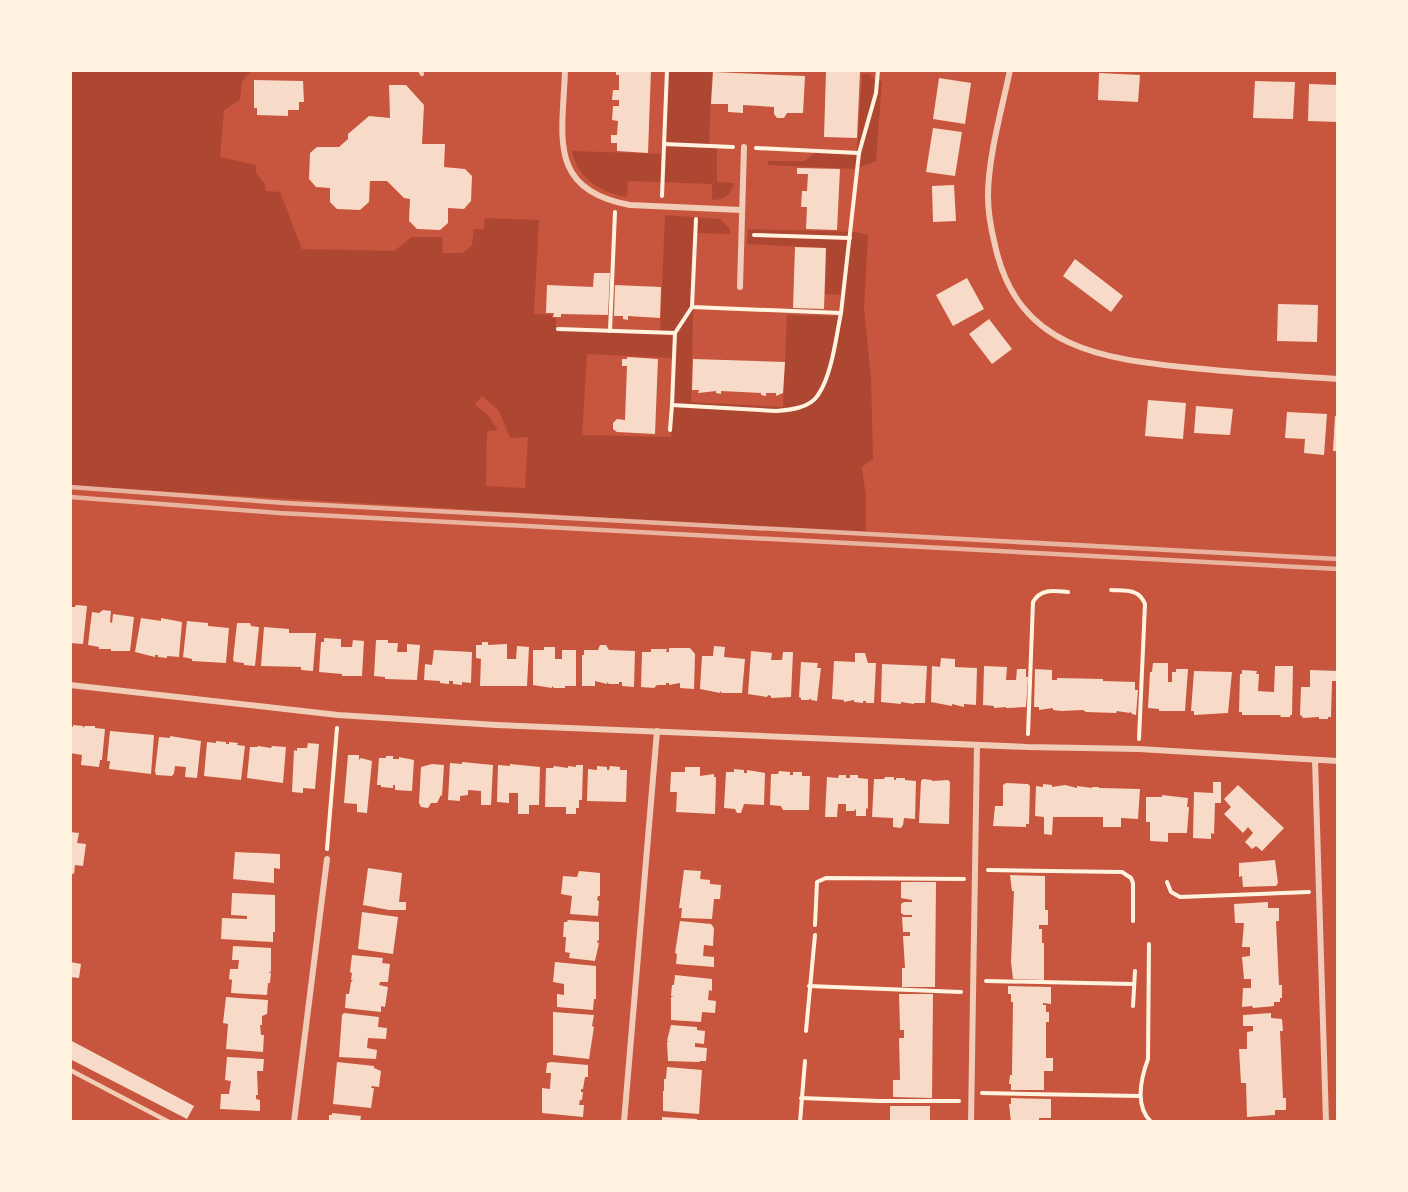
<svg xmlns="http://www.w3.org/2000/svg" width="1408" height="1192" font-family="Signika,sans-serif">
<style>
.green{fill:#ae4732;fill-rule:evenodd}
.building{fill:#f7dbc8}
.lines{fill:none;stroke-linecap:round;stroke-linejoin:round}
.path{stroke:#fff3e0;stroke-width:4}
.service{stroke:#f1ccb7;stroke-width:4.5}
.minor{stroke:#f1ccb7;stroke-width:6}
.rail{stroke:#e9b49f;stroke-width:4.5}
</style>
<rect width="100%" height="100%" fill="#c8553d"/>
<g class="green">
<path d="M70 71H251L242 82 240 100 224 110 220 157 256 165V173L265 184 266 191 280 192 302 249 394 251 412 237H442L443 253H463L472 245 474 229H484L485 218 539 220 534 314 552 315V318H556V330L660 333 665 215 720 219 729 228 731 234 695 233 691 402 783 407 787 315 838 316 841 295 825 294 826 248 747 244 748 229 855 232 868 235 864 309 871 377 873 459 862 467 866 498V533L71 486ZM587 354 673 358 671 437 582 435ZM482 396 499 411 510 438 528 437 525 488 486 486 487 431 498 430 488 415 475 405Z"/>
<path d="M667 71H712L709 146H717V182L734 183C731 195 724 200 712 200V184L628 181 627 197C602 193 577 179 572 151L664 154Z"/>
<path d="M862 74H870L875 81H882L876 161 856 169 768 165V161H804L815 153 854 155 857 148Z"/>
</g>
<g class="building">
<path d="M616 70H651L648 153 617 151V143H611V135H617L618 121 612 120 613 106H619V100H612L613 90H619V75H616Z"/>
<path d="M826 71 860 72 857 138 824 137Z"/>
<path d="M713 72 805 76 803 113H787L784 118H777L774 114V107L743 105V113L728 112V104H711Z"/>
<path d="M1099 73 1140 75 1138 102 1098 100Z"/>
<path d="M939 78 971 83 965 124 933 119Z"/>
<path d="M254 80 303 81 304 102H299V110H288V116L257 115V108H254Z"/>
<path d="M1255 81 1295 82 1293 119 1253 118Z"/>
<path d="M1309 84 1338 85V122L1308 121Z"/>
<path d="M389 85H406L424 105 422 144H445L444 167 465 169 472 176 471 201 464 209 448 208V223L440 230 417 229 409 221 410 199 404 198 387 181H370L369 202 360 210 337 209 330 202V188L316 187 309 179 310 153 317 147H339L348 139V134L369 116 390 118Z"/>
<path d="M933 128 962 132 955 176 926 172Z"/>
<path d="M797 168 840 169 837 230 806 229 807 207H801L802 191H807L808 174H797Z"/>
<path d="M954 185 956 221 933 222 932 186Z"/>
<path d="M795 247 826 248 824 309 793 308Z"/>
<path d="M1075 259 1123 296 1111 312 1063 276Z"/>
<path d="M594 273H610L608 315 561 314V317H553L554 313H546L547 285 593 287Z"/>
<path d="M967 278 984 309 953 326 936 295Z"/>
<path d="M615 285 661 287 660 318 628 316V320L623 319V316H614Z"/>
<path d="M1278 304 1318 305 1317 342 1277 341Z"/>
<path d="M989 319 1012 349 992 364 969 334Z"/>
<path d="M627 357 658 359 655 434 617 432 613 429V423L617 419 625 420 627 366H622V359H627Z"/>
<path d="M693 359 785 362 783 393 776 396V393H766V396L761 395V393L721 391V394L716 393V391L698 393 699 390H692Z"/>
<path d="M1148 400 1186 403 1183 439 1145 436Z"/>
<path d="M1196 406 1233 409 1230 435 1194 433Z"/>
<path d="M1287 412 1327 414 1324 455 1304 453 1305 439 1285 438Z"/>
<path d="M1335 416 1338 417V451H1333Z"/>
<path d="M76 605 87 606 83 644 70 643V607H75Z"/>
<path d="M103 610 111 611 110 622 112 623 113 614 134 617 130 651H111V649H99V647L88 645 92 612 99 613Z"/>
<path d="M141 618 161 621V618L182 622 179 657 167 656V658L158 657V655H155V657L135 652Z"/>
<path d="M187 621 208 623V626L229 628 226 663 192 661V659L183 657Z"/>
<path d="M237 623H250L251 626 259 627 255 666 244 665V663L235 662 233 660Z"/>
<path d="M264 627 289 629V633H316L313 671 301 670V667L261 666Z"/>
<path d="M324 638 341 639V647H352L353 640 364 641 362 676H342V674L319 672 321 642H324Z"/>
<path d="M376 640H388V643H398L397 652H407V644L420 645 417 680 385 679V677L374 676Z"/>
<path d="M482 642H488V645L507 644V659H516L517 646 529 647 527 686H480L481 659 476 658V645H482Z"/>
<path d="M600 645H606L609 650 635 651 634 687 622 686V682H619V684H609L607 682V684L595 681V686H582V655H584V650H598Z"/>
<path d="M714 646 725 647 724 657 745 659 742 693H722L720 691V693L700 689 702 656H713Z"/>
<path d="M544 647H555V659H562V650H576V686H565V688H554L552 686V688L533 685V650H544Z"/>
<path d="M669 648H690L695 654 694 689 680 688V683L669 685V683H666V685H657L654 688 641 687 642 652H651V649H667L666 652H669Z"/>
<path d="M434 650 472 652 471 683 462 682V685L453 684V681H449V684L440 683V681L424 680 425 664 432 665Z"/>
<path d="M751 651 772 653 771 660H782L783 652H793L791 697 771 698V696L768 695 767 697 748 694Z"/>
<path d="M855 653H865L868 663H876L874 703H866V701H863V703L854 702V700L844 702V700L832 699 834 661 855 662Z"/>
<path d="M941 658 955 659V667L977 668 976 705 964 704V707L952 704V706L931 702 932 666 940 667Z"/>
<path d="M801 662 818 663 817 668H821L817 701 811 700 810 698 809 700H801V698L799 697Z"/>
<path d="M1153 663H1168V682H1172V672H1176V669H1188L1185 711H1159V709L1148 708 1150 672H1152Z"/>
<path d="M882 664 927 666 925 703H914V704L901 702V704L881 702Z"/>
<path d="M984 666 1007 667 1006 680H1016L1017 669H1026V677H1028L1026 707 1006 708V707L994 708V706L983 705Z"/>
<path d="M1275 666H1293L1292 715H1290V717H1280L1281 715H1242V712H1239L1240 674H1242V670L1257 671 1256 674H1259L1258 691 1274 692Z"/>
<path d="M1035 669 1052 670V680H1057V678L1103 679V681L1135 682V690H1138L1136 715 1132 714 1130 711V713L1117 711 1116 713 1086 712 1083 710 1062 711 1053 710V708L1039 710V707H1034Z"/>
<path d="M1310 670 1338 671V681H1332L1331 717H1328V719H1319V717L1303 718 1302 716 1300 715 1301 687H1310Z"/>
<path d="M1194 671 1232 672 1228 713 1194 715V711H1191Z"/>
<path d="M73 725 83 726V728L85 726H95V728L105 729 102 760H100L99 767 81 765 82 755 70 753V727H73Z"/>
<path d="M110 731 154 735 151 774 109 769 110 761H107Z"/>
<path d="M170 736 201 741 197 778 185 777 186 767 175 766 174 773 172 776 156 775 155 771 159 737 170 738Z"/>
<path d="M216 741 226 742V744H229V742L238 743 237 745 245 746 241 780 204 776 207 742 216 743Z"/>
<path d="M308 743 319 744 315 789 303 788V793L292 792 294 750 297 751V748H307Z"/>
<path d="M258 746 271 748 272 746 286 747 283 783 247 778 250 747H257Z"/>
<path d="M348 755H359V760L361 758 372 761 367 813 357 812V804L344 803Z"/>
<path d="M386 756H393V759H399V757L414 760 412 791 395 790V785H393V788L381 787V785H377L379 758H386Z"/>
<path d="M462 762 493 765 491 805H481V791L468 790V795L460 796V801L448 800 450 763 462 764Z"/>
<path d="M432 764 444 765 442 796 441 795 437 803H431L428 808 421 807 419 803 421 767Z"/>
<path d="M510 764 540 767 539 805H529V814H518V793H509V803L497 802 498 765 510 766Z"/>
<path d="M576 765H583L582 800H579V808H576V814H566V807H545L546 768H553L554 766 568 768V766L576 767Z"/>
<path d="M597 766 607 767V770H609L610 766 620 767V770H627L626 802 587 801 588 769 597 770Z"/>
<path d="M685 767H700V776L714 774V777H716L715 814 676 812 677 792H670L671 772H685Z"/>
<path d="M734 769 744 770V773H747V770L765 773 764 805 744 804 741 813H737L735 809 724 808 726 772H734Z"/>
<path d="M779 771 790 772V775H793V772H802V776H810L809 810H783L781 806 770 805 771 774H778Z"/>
<path d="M839 775H846V778H850V775H858V778L868 779V809L866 808V816H856V809L854 811H846V804H838L837 817H825L827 777 838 778Z"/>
<path d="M885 777H894V780H896V778H905V780L916 781 915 819 904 818 903 825 901 828 893 827V818L872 817 874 779H884Z"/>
<path d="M923 779 932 780V781L948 780 950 782 949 824 919 823 921 781Z"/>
<path d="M1213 782H1221V803H1215L1214 834 1211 833V839L1193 838 1194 792 1213 793Z"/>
<path d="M1006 783 1028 784 1030 786 1029 824H1026V827L993 826 995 806H1003V785Z"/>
<path d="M1043 784 1052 785V787L1065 785 1077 788V786L1092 788V787H1099V788L1140 789 1138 819 1121 818V827H1103V817H1053L1052 835 1044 834V817L1035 816 1036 786 1043 787Z"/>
<path d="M1238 785 1284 828 1262 851 1256 846 1252 849 1245 842 1253 833 1248 827 1243 833 1224 814 1231 807 1224 799Z"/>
<path d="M1162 795 1188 798 1187 807H1189L1187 833H1168V842L1150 841V822H1146V797H1162Z"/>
<path d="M70 832 79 833 77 843 86 844 83 866 75 865 74 874 70 873Z"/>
<path d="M235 852 280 854V869L274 868V883L233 879Z"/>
<path d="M1275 860 1278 883 1276 886 1243 887 1242 876 1239 877V863Z"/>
<path d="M368 868 402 873 399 902H406V910H389L363 905Z"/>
<path d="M684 870 701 871 700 879 710 880V884L721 885 720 899H714L712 919 681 918 682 908H679Z"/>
<path d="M579 871 600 873V896H598L597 900 599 901 598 916 570 914 572 896 561 894 563 876 577 877Z"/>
<path d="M1010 875 1045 876V910H1048V925H1039V929H1042V943H1044V980L1013 979 1011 962 1014 891H1012Z"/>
<path d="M901 882H936L935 987H902V968H905L903 936H910V932H903L902 917H912V915H904L901 913V904L904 902H912V900L901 898Z"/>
<path d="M232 893 275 895V932H273V942L221 939 222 918 247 919V916L231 915Z"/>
<path d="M1268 902V908H1279V921H1276L1279 985H1282V998H1280V1002H1274V1006L1253 1008 1252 1006 1242 1007 1243 988H1251V979H1244L1242 957 1250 956V947H1242L1244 923H1235L1234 904Z"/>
<path d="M362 912 398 917 393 954 358 949Z"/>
<path d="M568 920 599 922V940H598L597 943H599L595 961 569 958 570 953 565 952 566 937H563L564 922H567Z"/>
<path d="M680 921 711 924 714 928 713 946 704 945 703 956 714 957V967L676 964 677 954 675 953Z"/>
<path d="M233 946 271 948V971L269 973H271L270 983H268L267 995 231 993 232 980 229 979 230 969H238L239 960H232Z"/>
<path d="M352 955 383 958 382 963 390 964 388 982H380L379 985 388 987 385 1007 381 1006V1012L345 1008 346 994H349L351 982 353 980H351L352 973 350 972Z"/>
<path d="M70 962 81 964 79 978 70 977Z"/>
<path d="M555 962 596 966V999H594L593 1010 557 1007V994L564 995V984L553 982Z"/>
<path d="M675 975 712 979V991L709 990 708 1000 716 1001 715 1013 702 1012 701 1022 671 1020V997L674 996H671L672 985H674Z"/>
<path d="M1008 986 1051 987V1004L1043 1003V1005H1046V1012H1049V1022H1046V1058H1053V1071H1044V1090H1011V1084H1009L1010 1075H1012L1013 1002H1011V994H1008Z"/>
<path d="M899 994H933L932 1098 893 1097V1080H900L899 1038H904V1030H900Z"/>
<path d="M226 997 268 1000 267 1014 262 1016V1025H260L261 1035H264L263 1052 226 1049 228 1024 223 1023Z"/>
<path d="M553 1012 594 1015 592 1026 594 1027 589 1059 553 1055Z"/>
<path d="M344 1013 379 1017 378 1027 387 1028 386 1039 368 1038 367 1048 377 1050 376 1059 339 1057 342 1015Z"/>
<path d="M1271 1013V1018L1282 1019 1283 1031H1280L1283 1098H1286V1110H1275V1115L1247 1117 1246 1083H1241L1239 1049H1247V1032L1253 1031V1026H1243V1015Z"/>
<path d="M671 1025 697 1027V1030L705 1031 704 1044 695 1043V1047L707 1048 706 1061H700L699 1062 668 1061 667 1042 669 1041H667Z"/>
<path d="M70 1040 194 1106 187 1119 70 1059Z"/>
<path d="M227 1057 264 1059 263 1071H257L258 1095H256V1099L260 1100V1111L220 1109 221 1094H229L231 1081 225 1080Z"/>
<path d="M337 1062 374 1066V1068L381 1071 379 1087 372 1086 371 1088H374L371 1108 333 1104Z"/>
<path d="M551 1062 588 1065V1077H585L583 1089H581V1092H583L582 1100H580L579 1105H584L583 1117 542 1113V1088L550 1089 551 1073H546L547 1063Z"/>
<path d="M667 1067 702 1070 699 1114 663 1111V1091H664V1079H666Z"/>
<path d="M1011 1098 1051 1099V1118H1039V1122H1011L1009 1104H1011Z"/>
<rect x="890" y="1106" width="40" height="16"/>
<path d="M332 1113 361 1116 360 1122H329V1115H332Z"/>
<path d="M662 1117 697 1119V1122H662Z"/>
</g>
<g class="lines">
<g class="path">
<path d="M664 144 733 147"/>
<path d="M756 148 859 153 876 93 878 70"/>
<path d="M662 196 667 70"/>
<path d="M696 219 692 307 841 313 859 153"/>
<path d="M754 235 850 238"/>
<path d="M692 307 675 333 672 405 776 411C790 410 810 408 818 395 832 375 836 337 841 313"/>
<path d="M558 329 675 333"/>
<path d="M610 331 615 212"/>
<path d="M670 430 672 405"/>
<path d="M1111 590C1125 591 1139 588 1145 604L1139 739"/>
<path d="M1028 734 1033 602C1041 588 1054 591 1068 592"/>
<path d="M327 849 337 728"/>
<path d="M988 870 1122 872 1131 878 1133 883V921"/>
<path d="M1167 882 1171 892 1180 897 1309 892"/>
<path d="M815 925 817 882 826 878 964 879"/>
<path d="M1149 944 1148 1059C1141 1078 1134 1105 1151 1122"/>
<path d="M986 981 1133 984"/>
<path d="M809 986 961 992"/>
<path d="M1133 1006 1135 971"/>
<path d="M806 1031 815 935"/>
<path d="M982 1093 1140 1096"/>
<path d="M801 1098 880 1101H959"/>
<path d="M800 1122 805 1061"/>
</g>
<g class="service">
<path d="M420 70 422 74"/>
<path d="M70 1070 169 1122"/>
</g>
<g class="minor">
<path d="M565 70C563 135 546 190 630 205L742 210"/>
<path d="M1010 70C1002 109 988 157 988 196 988 212 991 229 995 245 1017 349 1103 359 1192 368 1241 373 1289 376 1338 379"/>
<path d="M740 287 744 147"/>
<path d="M70 685 338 715 496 725 1027 747 1139 749 1338 761"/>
<path d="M1315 760 1326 1122"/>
<path d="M294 1122 327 859"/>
<path d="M624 1122 657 731"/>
<path d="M971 1122 977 745"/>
</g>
<g class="rail">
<path d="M70 487 285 503 1338 559"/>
<path d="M70 497 279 513 1338 569"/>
</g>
</g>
<rect width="1408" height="1192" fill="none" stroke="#fff3e0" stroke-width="144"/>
</svg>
